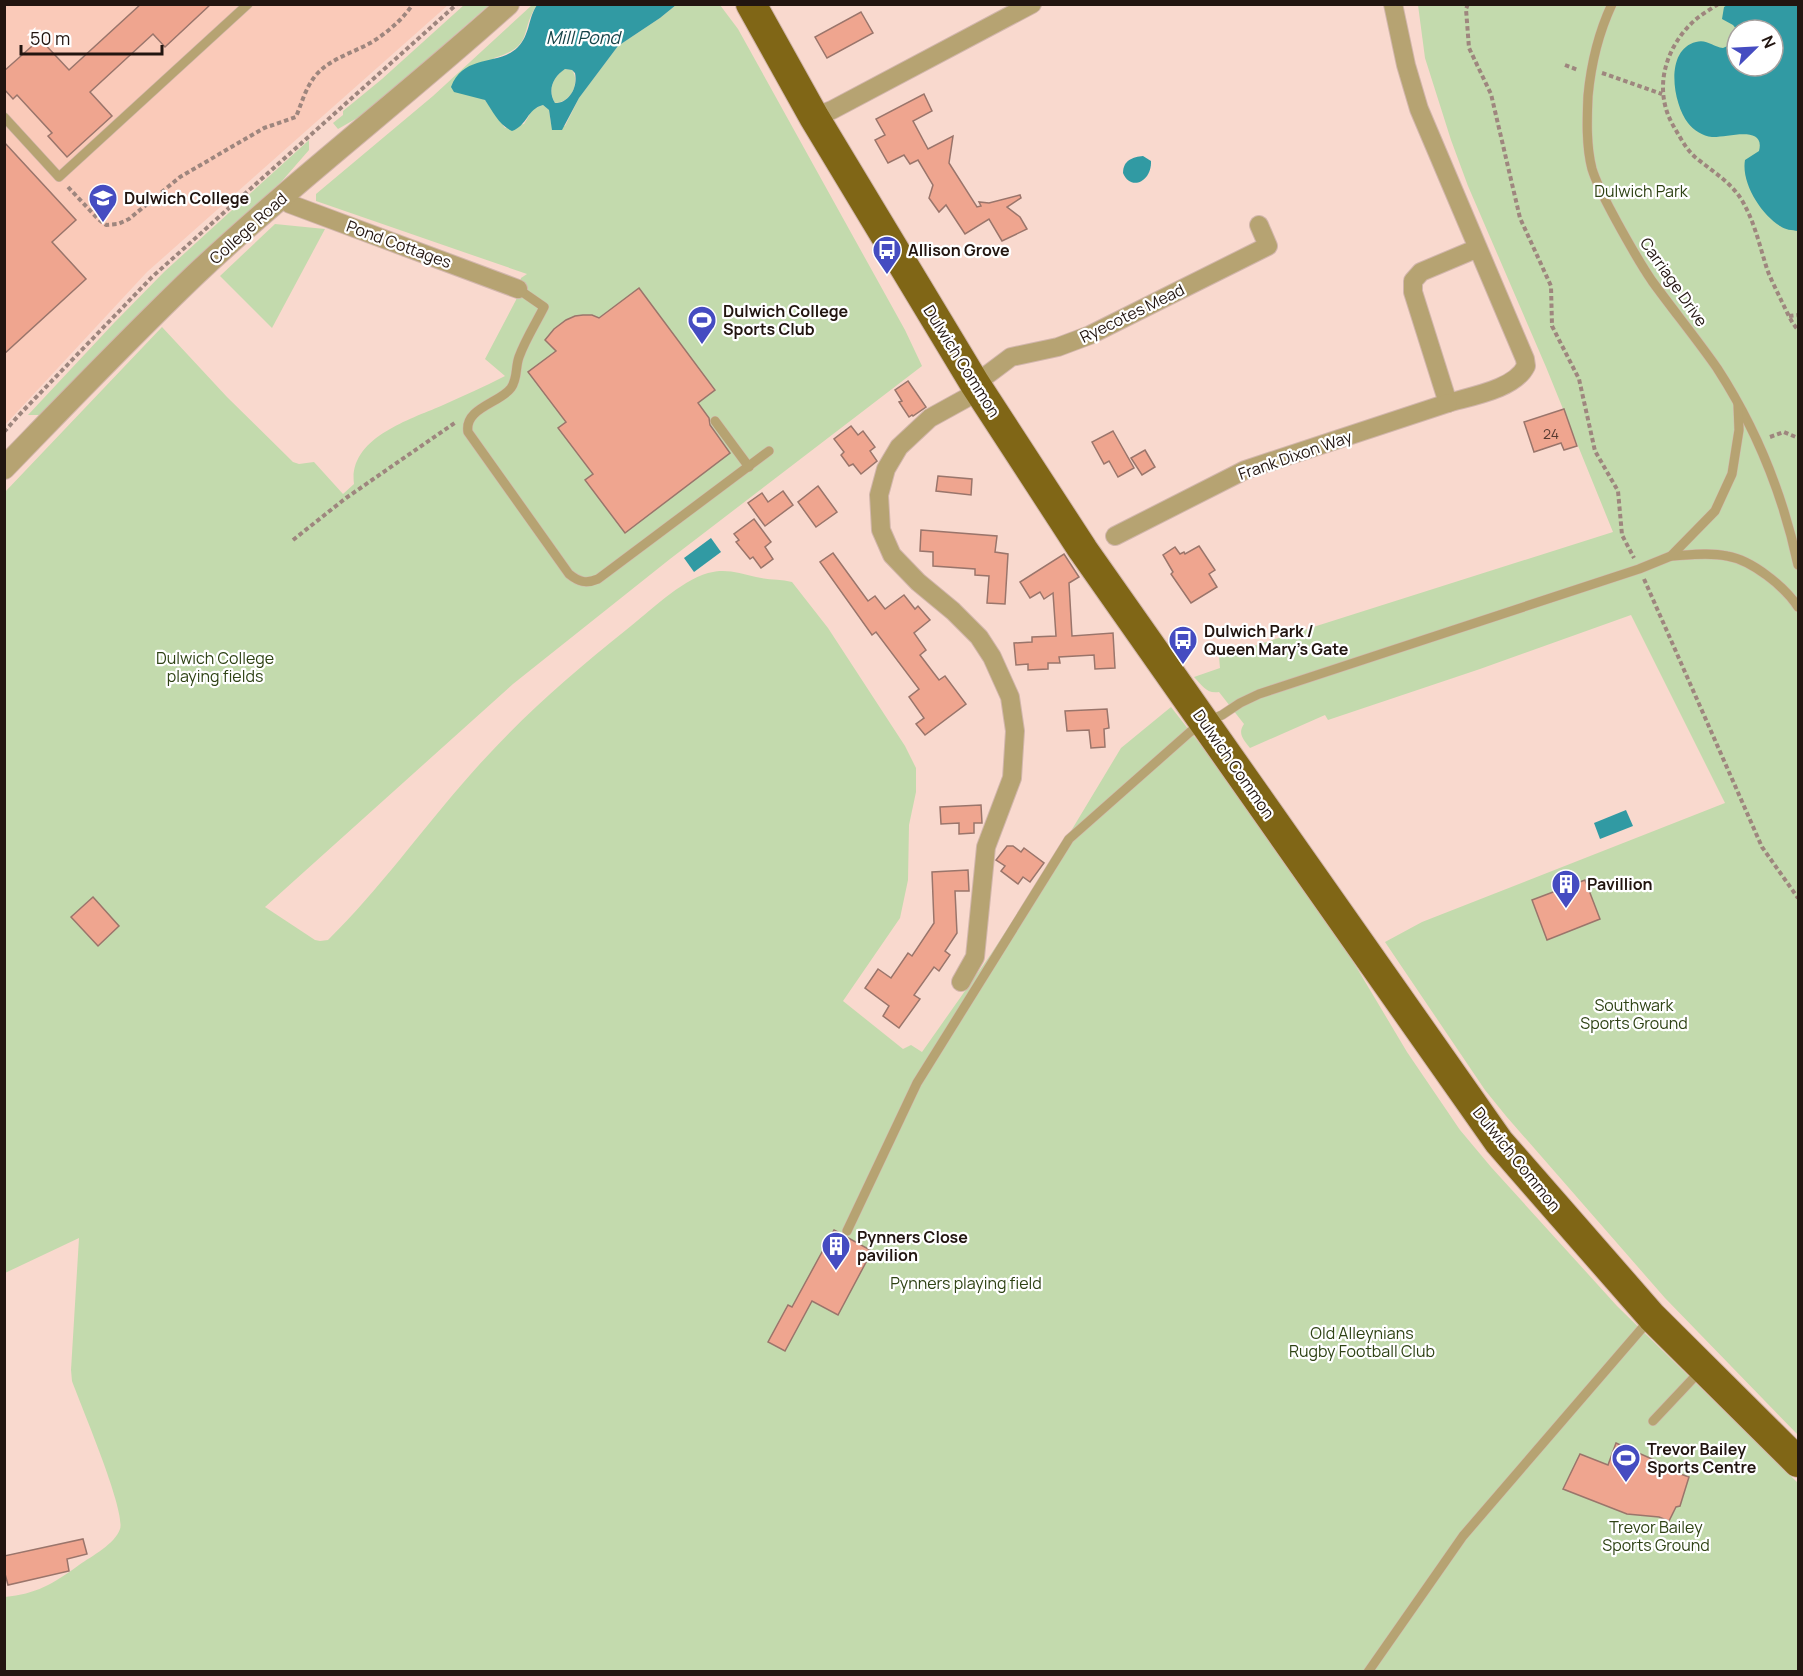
<svg xmlns="http://www.w3.org/2000/svg" width="1803" height="1676" font-family="Manrope,sans-serif">
<style>
.built{fill:#facab9}
.green{fill:#c3daad;fill-rule:evenodd}
.water{fill:#319aa3;fill-rule:evenodd}
.building{fill:#efa58f;stroke:#9a756b;stroke-width:1.5}
.lines{fill:none;stroke-linecap:round;stroke-linejoin:round}
.service-casing{stroke:#d2b6ac;stroke-width:10}
.minor-casing{stroke:#d2b6ac;stroke-width:20}
.tertiary-casing{stroke:#d2b6ac;stroke-width:24}
.trunk-casing{stroke:#d2b6ac;stroke-width:32}
.path{stroke:#9e867e;stroke-width:4;stroke-dasharray:4.5 3;stroke-linecap:butt}
.service{stroke:#b6a372;stroke-width:9}
.minor{stroke:#b6a372;stroke-width:18}
.tertiary{stroke:#b6a372;stroke-width:22}
.trunk{stroke:#806616;stroke-width:30}
.labels{text-anchor:middle;stroke-width:4.5;stroke-linejoin:round;paint-order:stroke}
.number-label{font-size:14px;fill:#553930}
.park-label{font-size:16px;fill:#2e4214;stroke:#fff}
.poi-label{font-size:16px;font-weight:bold;fill:#221510;stroke:#fff;text-anchor:start}
.street-label{font-size:16px;fill:#221510;stroke:#fff}
.water-label{font-size:18px;font-style:italic;fill:#174449;stroke:#fff}
</style>
<rect width="100%" height="100%" fill="#f9d9ce"/>
<path class="built" d="M5 5H448L147 272 5 425Z"/>
<g class="green">
<path d="M464 5H489L366 113 338 129 333 123 343 115V111L382 79Z"/>
<path d="M532 5H537C519 31 535 46 494 58L481 98 485 100 505 128 524 124 533 109 543 105 549 110 551 123 565 126 579 98 618 46 660 18 676 5H720L738 29 905 330 922 366 670 559 513 684 265 907 315 940 320 941 328 940C380 889 422 829 470 775 518 720 570 675 626 630 649 612 680 581 708 573 725 568 740 573 756 577 768 580 780 579 792 582L828 628 905 746 916 768V792L909 825 908 880 900 918 843 1001 903 1049 911 1045 922 1052 991 954 1065 841 1121 748 1171 707 1251 809 1339 938 1407 1052 1460 1130 1491 1167 1617 1306 1798 1483V1671H5V1597C36 1594 53 1584 79 1565 92 1556 115 1544 120 1529 126 1511 81 1406 72 1381L71 1370 79 1238 5 1273V492L162 327 227 397 293 462 299 464 314 462 343 494 354 484C348 439 408 420 441 406 462 396 484 387 505 376L485 359 516 300 521 278 527 274 316 201V194L433 96Z"/>
<path d="M1418 5H1798V1435L1665 1298 1506 1116 1485 1090 1385 942 1422 922 1725 803 1631 615 1480 669 1328 720 1325 715 1250 748C1244 740 1237 734 1244 724L1219 692C1206 694 1202 685 1194 677L1220 668 1219 657 1613 532 1546 367 1468 186 1451 140 1425 58ZM1737 30H1773V66H1737Z"/>
<path d="M565 69 572 70C581 83 570 103 555 103 547 90 553 77 565 69Z"/>
<path d="M309 140V150L282 181 169 285 41 415H28L113 324 164 272Z"/>
<path d="M275 224 325 229 272 328 220 276Z"/>
</g>
<g class="water">
<path d="M1729 4 1798 5V231C1792 230 1785 230 1780 226 1761 214 1741 183 1745 160L1759 151C1766 124 1726 138 1712 137 1703 136 1693 130 1688 123 1673 104 1664 50 1696 42 1707 39 1713 47 1723 48L1734 43 1737 30V66H1773V30H1737L1733 25 1722 19 1724 7Z"/>
<path d="M537 5V4L676 5 660 18 618 46 579 98 562 130H552L549 110 543 105C527 109 527 126 512 131 499 125 493 112 485 100L454 92 451 87C464 53 498 67 518 47 530 35 528 18 537 5ZM565 69 572 70 575 73C578 86 570 103 555 103 547 90 553 77 565 69Z"/>
<path d="M1143 156 1151 161C1152 181 1131 192 1123 173 1123 160 1133 157 1143 156Z"/>
<path d="M711 538 721 552 694 572 684 558Z"/>
<path d="M1626 810 1633 826 1600 839 1594 823Z"/>
</g>
<g class="building">
<path d="M141 4H211L165 47 153 34 90 92 112 116 67 157 48 136 52 133 17 95 13 99 4 89V71L40 39 69 70Z"/>
<path d="M861 12 873 33 827 58 815 37Z"/>
<path d="M924 94 932 111 913 121 928 149 953 136 949 163 977 207 981 206 979 202 989 203 1020 195 1021 198 1007 207 1020 217 1027 229 1002 241 989 219 965 234 946 205 939 212 929 198 933 185 918 160 910 164 904 155 888 163 875 140 885 135 876 119Z"/>
<path d="M4 142 76 220 52 242 86 279 4 354Z"/>
<path d="M639 288 715 390 698 403 709 418 710 425 730 453 625 533 585 480 593 474 558 428 566 422 528 372 556 351 545 340 554 329 566 320 575 316 583 315H592L599 318Z"/>
<path d="M908 381 926 407 913 416 912 415 909 417 899 402 902 401 895 390Z"/>
<path d="M1564 409 1577 446 1564 450 1561 443 1534 452 1524 422Z"/>
<path d="M851 426 858 435 863 431 875 447 870 451 877 461 861 474 853 464 849 466 841 455 844 452 834 439Z"/>
<path d="M1113 431 1134 468 1118 477 1109 461 1104 464 1092 442Z"/>
<path d="M1145 450 1155 467 1142 475 1131 458Z"/>
<path d="M938 476 972 479 971 495 936 491Z"/>
<path d="M818 486 837 512 816 527 798 502Z"/>
<path d="M783 491 793 505 765 526 748 503 762 493 768 502Z"/>
<path d="M754 519 771 542 765 547 773 559 761 568 753 557 750 559 736 542 739 540 734 534Z"/>
<path d="M921 530 997 536 995 552 1008 554 1005 604 987 603 989 576 975 575V569L933 566V552L920 551Z"/>
<path d="M1199 546 1215 570 1209 574 1217 587 1191 603 1171 574 1173 572 1163 555 1175 547 1180 554 1184 552 1185 554Z"/>
<path d="M833 553 868 601 875 596 885 609 904 595 915 609 918 606 930 620 914 633 926 650 920 655 939 680 945 676 966 704 925 735 916 724 924 718 909 697 919 689 876 632 872 635 820 562Z"/>
<path d="M1064 554 1079 577 1069 583 1072 636 1113 633 1115 668 1095 669 1094 655 1059 657 1060 663H1048V669L1028 670V664L1016 665 1014 643 1032 642V637L1056 636 1053 593 1044 599 1040 592 1030 598 1020 582Z"/>
<path d="M1107 709 1109 728 1104 729 1105 747 1091 748 1089 730 1067 731 1065 711Z"/>
<path d="M981 805 982 823H974V833L959 834V823L941 824 940 807Z"/>
<path d="M1007 846H1013L1021 852 1024 848 1044 863 1030 882 1023 877 1018 884 1001 871 1005 866 996 860Z"/>
<path d="M968 870 969 891H955L957 933 945 951 950 955 939 971 934 967 914 995 920 999 899 1028 883 1016 889 1006 865 988 878 969 891 978 908 953 912 956 934 923 932 872Z"/>
<path d="M1585 880 1600 919 1547 940 1532 900Z"/>
<path d="M93 897 119 926 98 946 71 917Z"/>
<path d="M834 1230 872 1251 838 1315 812 1301 785 1351 768 1342 788 1305 792 1307Z"/>
<path d="M1616 1443 1661 1463V1467L1689 1477 1680 1506 1676 1507 1669 1521 1659 1517 1627 1514 1563 1489 1580 1454 1608 1465Z"/>
<path d="M83 1539 87 1554 67 1559 69 1571 8 1585 4 1570V1556Z"/>
</g>
<g class="lines">
<g class="service-casing">
<g id="service">
<path d="M1612 4C1598 34 1591 64 1588 96 1587 119 1586 146 1592 169 1598 188 1608 205 1617 222 1628 242 1639 262 1652 281 1673 310 1696 338 1717 368 1756 428 1783 495 1798 565"/>
<path d="M4 117 59 177 248 4"/>
<path d="M518 289 544 307C536 323 525 340 519 357 515 368 518 378 511 388 500 403 464 408 468 432L569 574C579 582 586 584 598 579L769 451"/>
<path d="M715 421 749 467"/>
<path d="M1671 556C1689 555 1709 552 1727 556 1752 560 1785 587 1798 607"/>
<path d="M847 1231 917 1083 1069 839 1190 732 1205 722 1222 715 1240 703 1259 694 1639 569 1671 556 1715 511 1732 474 1739 430 1738 404"/>
<path d="M1653 1421 1701 1370"/>
<path d="M1368 1672 1463 1536 1650 1319"/>
</g>
</g>
<g class="minor-casing">
<g id="minor">
<path d="M1393 4 1406 65 1419 109 1525 359 1526 366C1515 389 1472 396 1448 403L1413 292V281L1421 272 1478 248"/>
<path d="M814 117 832 110 1032 4"/>
<path d="M282 198 290 204 518 289"/>
<path d="M975 384 1011 357 1058 347 1090 335 1268 246 1259 225"/>
<path d="M1115 536 1245 470 1448 403"/>
<path d="M961 982 975 957 986 847 1012 778 1015 731 1010 697 992 657 979 637 953 611 918 582 892 555 881 530 879 495 886 469 899 447 930 418 979 391"/>
</g>
</g>
<g class="tertiary-casing">
<path id="tertiary" d="M4 468C67 403 130 337 196 274 296 180 406 96 508 4"/>
</g>
<g class="trunk-casing">
<path id="trunk" d="M751 4 814 117 975 384 1083 550 1499 1142 1652 1317 1798 1462"/>
</g>
<g class="path">
<path d="M1468 4 1466 9 1469 48 1491 94 1520 218 1551 286 1552 326 1579 379 1595 451 1618 491 1622 535 1634 558"/>
<path d="M1718 4C1711 9 1702 14 1695 20 1665 47 1652 90 1674 127 1680 137 1686 149 1695 157 1713 172 1733 183 1744 204 1755 224 1760 247 1767 269 1771 280 1777 291 1782 302 1787 312 1791 322 1798 330"/>
<path d="M1565 65 1578 70"/>
<path d="M1602 73 1662 94"/>
<path d="M68 187 98 219 106 225 118 224 129 219 180 177 264 128 296 117C302 102 306 87 316 75 331 58 353 53 372 42 388 32 402 20 413 4"/>
<path d="M1789 316 1798 315"/>
<path d="M4 432 20 414 152 277 457 4"/>
<path d="M1770 437 1784 432 1798 438"/>
<path d="M293 540 346 498 456 422"/>
<path d="M1644 579 1762 847 1798 898"/>
</g>
<use href="#service" class="service"/>
<use href="#minor" class="minor"/>
<use href="#tertiary" class="tertiary"/>
<use href="#trunk" class="trunk"/>
</g>
<defs>
<g id="school-pin" transform="scale(1.5)"><path d="M0 17L-7.5 6A9.5 9.5 0 1 1 7.5 6Z" fill="#454cc1" stroke="#fff"/><path d="M0-5L7-2L0 1L-7-2ZM-4 1L0 2.5L4 1V4Q0 6-4 4Z" fill="#fff"/></g>
<g id="bus-pin" transform="scale(1.5)"><path d="M0 17L-7.5 6A9.5 9.5 0 1 1 7.5 6Z" fill="#454cc1" stroke="#fff"/><path d="M-5-6H5V4H4V6H2V4H-2V6H-4V4H-5ZM-3.5-4V0h7V-4ZM-3.5 1.2v1.5H-2V1.2ZM2 1.2v1.5H3.5V1.2Z" fill="#fff"/></g>
<g id="stadium-pin" transform="scale(1.5)"><path d="M0 17L-7.5 6A9.5 9.5 0 1 1 7.5 6Z" fill="#454cc1" stroke="#fff"/><path d="M0-5a6.5 5 0 1 0 0 10a6.5 5 0 1 0 0-10ZM-3.5-1.8h7v3.6h-7Z" fill="#fff"/></g>
<g id="building-pin" transform="scale(1.5)"><path d="M0 17L-7.5 6A9.5 9.5 0 1 1 7.5 6Z" fill="#454cc1" stroke="#fff"/><path d="M-4-6H4V6H1V3H-1V6H-4ZM-2.5-4.3h1.7v1.8h-1.7ZM.8-4.3h1.7v1.8H.8ZM-2.5-1h1.7V.8h-1.7ZM.8-1h1.7V.8H.8Z" fill="#fff"/></g>
</defs>
<g fill-rule="evenodd">
<use href="#school-pin" x="103" y="198"/>
<use href="#bus-pin" x="887" y="250"/>
<use href="#stadium-pin" x="702" y="320"/>
<use href="#bus-pin" x="1183" y="640"/>
<use href="#building-pin" x="1566" y="884"/>
<use href="#building-pin" x="836" y="1246"/>
<use href="#stadium-pin" x="1626" y="1458"/>
</g>
<g class="labels">
<g class="number-label">
<text x="1551" y="439">24</text>
</g>
<g class="park-label">
<text x="1641" y="197">Dulwich Park</text>
<text x="215" y="664">Dulwich College<tspan x="215" dy="18">playing fields</tspan></text>
<text x="1634" y="1011">Southwark<tspan x="1634" dy="18">Sports Ground</tspan></text>
<text x="966" y="1289">Pynners playing field</text>
<text x="1362" y="1339">Old Alleynians<tspan x="1362" dy="18">Rugby Football Club</tspan></text>
<text x="1656" y="1533">Trevor Bailey<tspan x="1656" dy="18">Sports Ground</tspan></text>
</g>
<g class="poi-label">
<text x="124" y="204">Dulwich College</text>
<text x="908" y="256">Allison Grove</text>
<text x="723" y="317">Dulwich College<tspan x="723" dy="18">Sports Club</tspan></text>
<text x="1204" y="637">Dulwich Park /<tspan x="1204" dy="18">Queen Mary's Gate</tspan></text>
<text x="1587" y="890">Pavillion</text>
<text x="857" y="1243">Pynners Close<tspan x="857" dy="18">pavilion</tspan></text>
<text x="1647" y="1455">Trevor Bailey<tspan x="1647" dy="18">Sports Centre</tspan></text>
</g>
<g class="street-label">
<text transform="translate(248 228) rotate(-42)" y="6">College Road</text>
<text transform="translate(399 244) rotate(20)" y="6">Pond Cottages</text>
<text transform="translate(1674 282) rotate(55)" y="6">Carriage Drive</text>
<text transform="translate(1132 313) rotate(-26)" y="6">Ryecotes Mead</text>
<text transform="translate(962 361) rotate(58)" y="6">Dulwich Common</text>
<text transform="translate(1295 455) rotate(-19)" y="6">Frank Dixon Way</text>
<text transform="translate(1234 764) rotate(55)" y="6">Dulwich Common</text>
<text transform="translate(1517 1159) rotate(51)" y="6">Dulwich Common</text>
</g>
<g class="water-label">
<text x="583" y="44">Mill Pond</text>
</g>
</g>
<rect width="1803" height="1676" fill="none" stroke="#221510" stroke-width="12"/>
<g transform="translate(1755 48) rotate(66)"><circle r="28" fill="#ffffff" stroke="#a7a19f" stroke-width="1.5"/>
<path d="M0-4.5L10 22L0 15L-10 22Z" fill="#454cc1"/>
<text y="-9" font-size="16" font-weight="bold" text-anchor="middle" fill="#221510">N</text>
</g>
<path d="M21 45v9h141v-9" fill="none" stroke="#221510" stroke-width="3"/>
<text x="30" y="45" font-size="18" fill="#221510" stroke="#ffffff" stroke-width="4.5" paint-order="stroke">50 m</text>
</svg>
